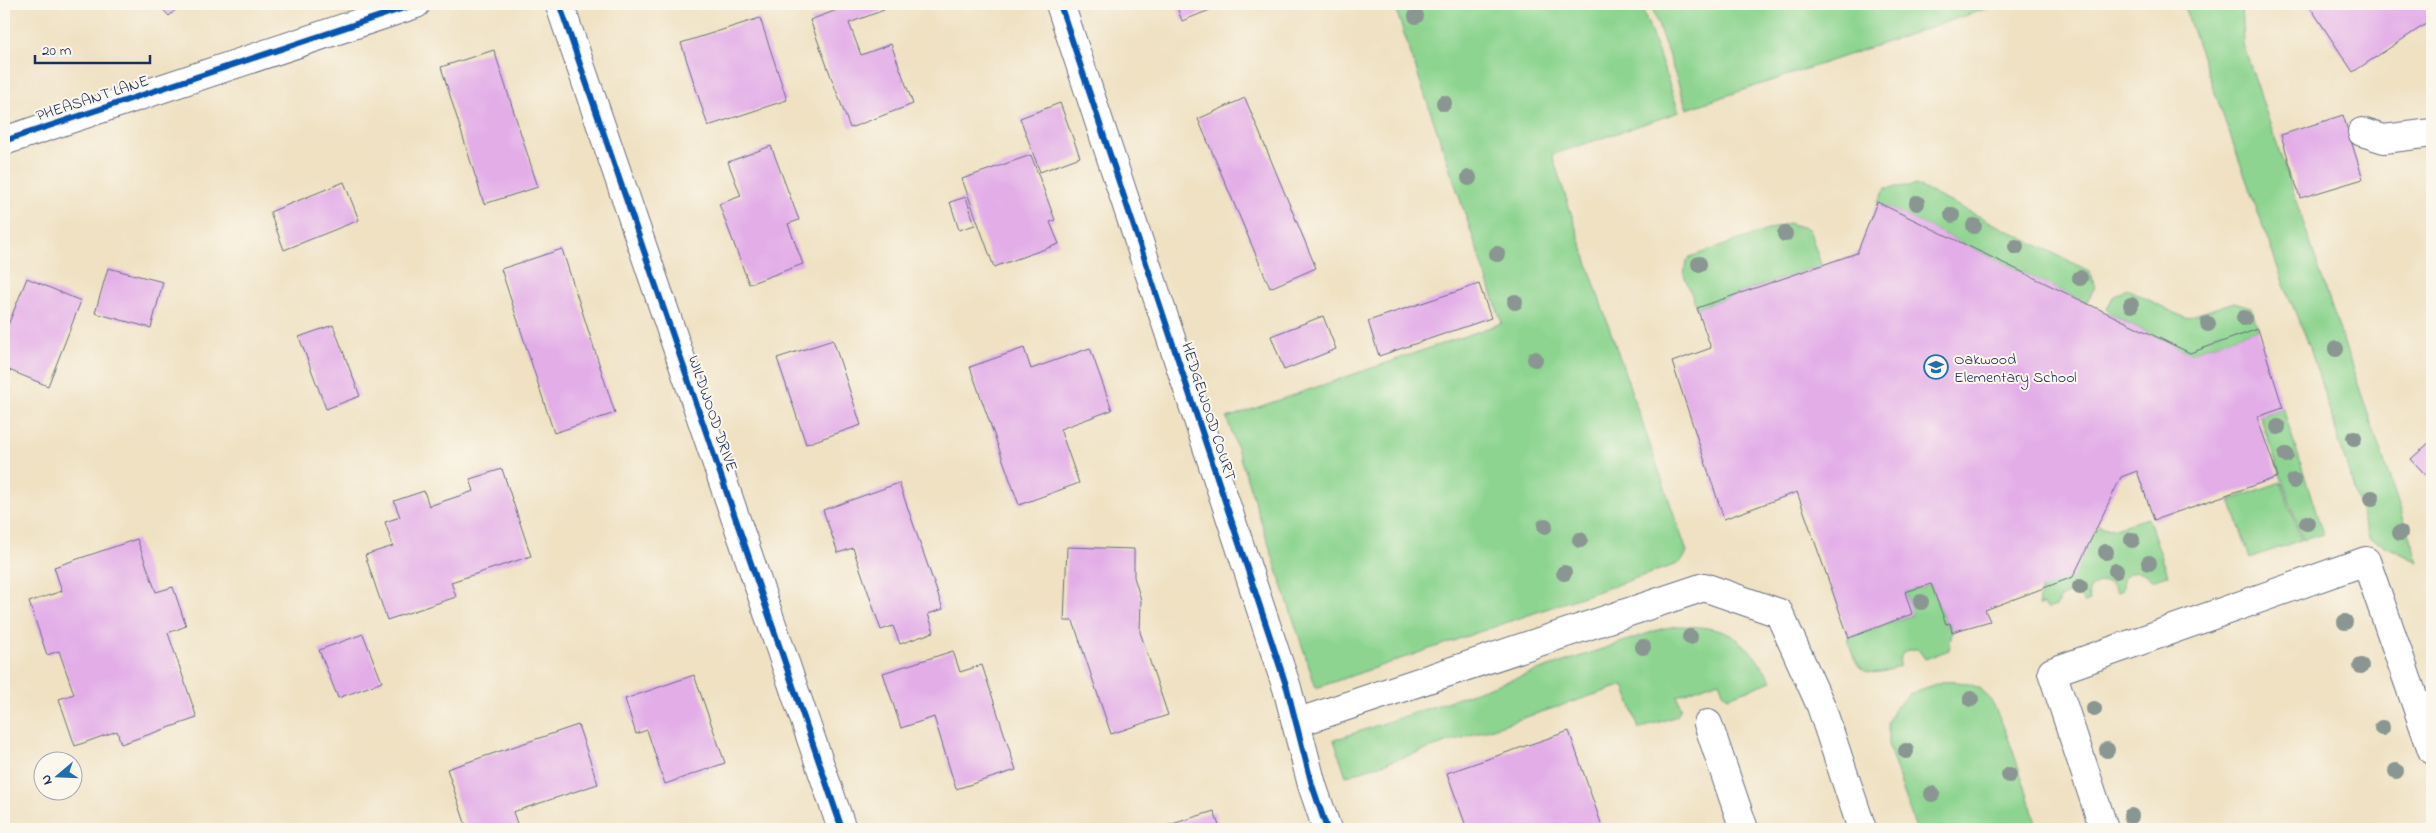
<svg xmlns="http://www.w3.org/2000/svg" width="2436" height="833" font-family="'Indie Flower',sans-serif">
<style>
.green{fill:#8cd48f;stroke:#548276}
.building{fill:#e3aee8}
.lines{fill:none;stroke-linecap:round;stroke-linejoin:round}
.minor-casing{stroke:#656d81;stroke-width:30}
.minor{stroke:#fff;stroke-width:28}
.cycleway-casing{stroke:#fbf7ec;stroke-width:9}
.cycleway{stroke:#0057b8;stroke-width:6}
.tree{fill:#8a9692}
.labels{text-anchor:middle;stroke-width:4;stroke-linejoin:round;paint-order:stroke}
.street-label{font-size:16px;fill:#1b2f5e;stroke:#fbf7ec}
.poi-label{font-size:16px;fill:#1b2f5e;stroke:#fbf7ec;text-anchor:start}
</style>
<rect width="100%" height="100%" fill="#fbf7ec"/>
<filter id="ink" filterUnits="userSpaceOnUse"><feTurbulence type="fractalNoise" baseFrequency=".02" numOctaves="2"/><feDisplacementMap in="SourceGraphic" scale="10" xChannelSelector="R" yChannelSelector="G"/><feConvolveMatrix kernelMatrix="1 2 1 2 8 2 1 2 1" color-interpolation-filters="sRGB"/></filter>
<filter id="wash" filterUnits="userSpaceOnUse"><feTurbulence type="fractalNoise" baseFrequency=".0096" numOctaves="4" result="noise"/><feDisplacementMap in="SourceGraphic" scale="20" xChannelSelector="R" yChannelSelector="G"/><feGaussianBlur stdDeviation="1.12" result="paint"/><feColorMatrix in="noise" values="0 0 0 0 0 0 0 0 0 0 0 0 0 0 0 0 0 1.4 0 .05"/><feComposite in="paint" operator="in"/></filter>
<g filter="url(#wash)">
<rect width="100%" height="100%" fill="#efe1c2"/>
<g class="green">
<path d="M1394 4H1641L1679 112 1552 155 1597 292 1687 552 1682 561 1677 564 1316 688 1227 418 1502 323Z"/>
<path d="M1651 4H2000L1687 109Z"/>
<path d="M2183 4H2241L2243 44 2418 562 2369 538 2310 348 2284 285Z"/>
<path d="M1916 185 2089 271 2095 287 2086 303 1877 202 1886 188Z"/>
<path d="M1788 223 1809 229 1821 265 1697 308 1684 275 1686 261 1690 257Z"/>
<path d="M2127 289 2185 318 2234 302 2251 307 2258 329 2190 353 2110 314 2107 309 2114 296Z"/>
<path d="M2283 408 2323 534 2303 540 2260 416Z"/>
<path d="M2281 482 2301 540 2250 558 2230 500Z"/>
<path d="M2148 518 2168 575 2151 580C2143 570 2133 568 2123 578V590L2117 592 2110 583C2101 580 2092 585 2088 593L2090 601 2084 603 2080 596 2072 593 2061 597 2056 606 2048 609 2043 605H2038L2041 589 2097 525 2111 529Z"/>
<path d="M1931 584 1946 624 1950 623 1952 632 1949 650 1925 659 1918 649C1906 648 1898 654 1899 667 1862 679 1859 673 1847 639L1912 615 1905 592Z"/>
<path d="M1676 626C1730 626 1744 637 1772 681L1728 697 1724 694 1719 681 1677 696 1681 708 1677 716 1639 729 1624 685 1346 776 1334 740 1661 629Z"/>
<path d="M1941 682C1955 681 1970 682 1982 690 2003 707 2028 799 2038 829H1916L1888 744V721L1894 709 1909 694Z"/>
</g>
<g id="blocks">
<g class="building">
<path d="M158 4H182L169 16Z"/>
<path d="M835 4H882L884 10 849 23 861 55 891 44 913 104 850 128 810 20 837 10Z"/>
<path d="M1176 4H1225L1182 21Z"/>
<path d="M2308 4H2432V20L2353 72Z"/>
<path d="M760 18 787 100 708 126 681 43Z"/>
<path d="M494 50 538 187 484 204 441 67Z"/>
<path d="M1245 98 1316 268 1270 288 1198 119Z"/>
<path d="M1060 103 1080 157 1040 172 1020 118Z"/>
<path d="M2343 115 2363 179 2300 198 2281 135Z"/>
<path d="M771 146 799 220 788 224 803 264 749 284 719 204 741 196 728 162Z"/>
<path d="M1031 155 1055 220 1050 222 1059 244 994 267 962 179Z"/>
<path d="M344 182 359 220 284 250 270 212Z"/>
<path d="M966 197 975 225 959 230 950 202Z"/>
<path d="M1877 202 2190 353 2258 329 2283 408 2257 417 2278 477 2154 520 2137 471 2121 477 2073 577 1985 610 1990 621 1952 632 1950 623 1946 624 1931 584 1905 592 1912 614 1849 638 1797 492 1724 519 1672 362 1711 348 1697 308 1857 253Z"/>
<path d="M562 249 615 413 554 433 501 269Z"/>
<path d="M108 268 163 282 151 328 95 313Z"/>
<path d="M27 278 81 301 48 386 4 368V335Z"/>
<path d="M1479 284 1491 318 1379 356 1368 321Z"/>
<path d="M1323 316 1336 349 1284 370 1271 336Z"/>
<path d="M333 325 360 396 326 409 299 337Z"/>
<path d="M833 340 861 425 806 444 777 358Z"/>
<path d="M1024 348 1031 369 1090 348 1112 410 1060 429 1079 483 1019 505 970 367Z"/>
<path d="M2432 440V482L2411 459Z"/>
<path d="M502 469 531 556 451 582 456 597 387 620 365 555 393 546 385 522 400 517 394 501 424 491 429 506 474 491 470 479Z"/>
<path d="M899 483 943 609 928 614 934 632 900 644 893 626 881 630 853 548 838 553 823 510Z"/>
<path d="M137 539 156 592 173 587 186 626 168 633 197 718 121 744 117 731 75 746 59 699 74 694 59 651 47 655 29 602 62 591 54 567Z"/>
<path d="M1067 547 1134 549V577L1141 600 1140 632 1168 715 1111 734 1073 621H1064Z"/>
<path d="M363 634 382 682 338 698 319 650Z"/>
<path d="M953 651 960 672 982 665 1016 770 956 789 934 717 901 728 883 673Z"/>
<path d="M694 675 725 763 665 784 647 730 636 734 625 699Z"/>
<path d="M578 725 598 784 513 812 519 829H467L447 769Z"/>
<path d="M1569 731 1603 829H1467L1447 773Z"/>
<path d="M1214 811 1220 829H1156Z"/>
</g>
</g>
</g>
<g filter="url(#ink)">
<use href="#blocks" fill-opacity="0" stroke="#656d81" stroke-width="1"/>
<g class="lines">
<g class="minor-casing">
<g id="minor">
<path d="M1060 4 1287 688 1312 785 1327 829"/>
<path d="M560 6 842 829"/>
<path d="M2362 132 2384 139 2432 133"/>
<path d="M4 141 416 4"/>
<path d="M1296 723 1704 587 1779 613 1821 706 1862 829"/>
<path d="M1708 724 1744 829"/>
<path d="M2104 829 2052 672 2366 561 2432 750"/>
</g>
</g>
<use href="#minor" class="minor"/>
<g class="cycleway-casing">
<g id="cycleway">
<path d="M1060 4 1287 688 1312 785 1327 829"/>
<path d="M560 6 842 829"/>
<path d="M4 141 416 4"/>
</g>
</g>
<use href="#cycleway" class="cycleway"/>
</g>
<g class="tree">
<circle cx="1416" cy="16" r="8"/>
<circle cx="1444" cy="103" r="8"/>
<circle cx="1469" cy="178" r="8"/>
<circle cx="1917" cy="203" r="8"/>
<circle cx="1952" cy="215" r="8"/>
<circle cx="1974" cy="226" r="8"/>
<circle cx="1785" cy="234" r="8"/>
<circle cx="2016" cy="247" r="8"/>
<circle cx="1497" cy="254" r="8"/>
<circle cx="1699" cy="264" r="8"/>
<circle cx="2080" cy="278" r="8"/>
<circle cx="1515" cy="302" r="8"/>
<circle cx="2131" cy="305" r="8"/>
<circle cx="2244" cy="318" r="8"/>
<circle cx="2208" cy="324" r="8"/>
<circle cx="2336" cy="349" r="8"/>
<circle cx="1535" cy="359" r="8"/>
<circle cx="2278" cy="427" r="8"/>
<circle cx="2354" cy="438" r="8"/>
<circle cx="2286" cy="455" r="8"/>
<circle cx="2294" cy="481" r="8"/>
<circle cx="2372" cy="498" r="8"/>
<circle cx="2307" cy="523" r="8"/>
<circle cx="1545" cy="526" r="8"/>
<circle cx="2400" cy="533" r="8"/>
<circle cx="1580" cy="540" r="8"/>
<circle cx="2132" cy="540" r="8"/>
<circle cx="2106" cy="552" r="8"/>
<circle cx="2149" cy="563" r="8"/>
<circle cx="2116" cy="571" r="8"/>
<circle cx="1564" cy="573" r="8"/>
<circle cx="2080" cy="587" r="8"/>
<circle cx="1921" cy="602" r="8"/>
<circle cx="2345" cy="622" r="8"/>
<circle cx="1690" cy="637" r="8"/>
<circle cx="1643" cy="647" r="8"/>
<circle cx="2361" cy="666" r="8"/>
<circle cx="1971" cy="699" r="8"/>
<circle cx="2094" cy="709" r="8"/>
<circle cx="2382" cy="728" r="8"/>
<circle cx="2107" cy="750" r="8"/>
<circle cx="1906" cy="751" r="8"/>
<circle cx="2396" cy="771" r="8"/>
<circle cx="2009" cy="775" r="8"/>
<circle cx="1932" cy="794" r="8"/>
<circle cx="2131" cy="816" r="8"/>
</g>
</g>
<defs>
<g id="school-ring" transform="scale(1.25)"><circle r="9.5" fill="#fbf7ec" stroke="#1f6fb2" stroke-width="1.5"/><path d="M0-5L7-2L0 1L-7-2ZM-4 1L0 2.5L4 1V4Q0 6-4 4Z" fill="#1f6fb2"/></g>
</defs>
<g fill-rule="evenodd">
<use href="#school-ring" x="1936" y="367"/>
</g>
<g class="labels">
<g class="street-label">
<text transform="translate(92 97) rotate(-18)" y="6">PHEASANT LANE</text>
<text transform="translate(1210 411) rotate(72)" y="6">HEDGEWOOD COURT</text>
<text transform="translate(714 413) rotate(71)" y="6">WILDWOOD DRIVE</text>
</g>
<g class="poi-label">
<text x="1954" y="364">Oakwood<tspan x="1954" dy="18">Elementary School</tspan></text>
</g>
</g>
<rect width="2436" height="833" fill="none" stroke="#fbf7ec" stroke-width="20"/>
<g transform="translate(58 776) rotate(251)"><circle r="24" fill="#fbf7ec" stroke="#a1a7b3"/>
<path d="M0-4L9 19L0 12L-9 19Z" fill="#1f6fb2"/>
<text y="-8" font-size="14" font-weight="bold" text-anchor="middle" fill="#1b2f5e">N</text>
</g>
<path d="M35 55v8h115v-8" fill="none" stroke="#1b2f5e" stroke-width="2.5"/>
<text x="42" y="55" font-size="15" fill="#1b2f5e" stroke="#fbf7ec" stroke-width="4" paint-order="stroke">20 m</text>
</svg>
